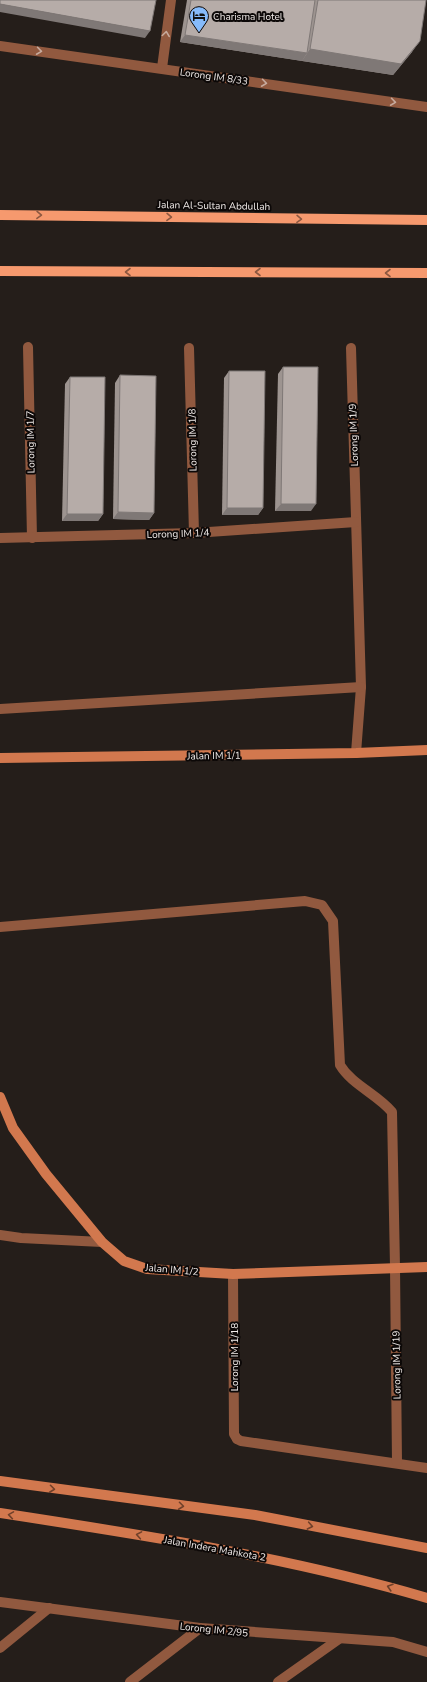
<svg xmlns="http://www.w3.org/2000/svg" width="427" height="1682" font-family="'Nunito Sans',sans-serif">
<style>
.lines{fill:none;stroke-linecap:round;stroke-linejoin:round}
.lane{stroke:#91593f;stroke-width:10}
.street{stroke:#91593f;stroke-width:10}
.secondary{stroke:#d2784e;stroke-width:10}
.primary{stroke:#f6996e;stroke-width:10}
.wall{fill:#9d9490}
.shaded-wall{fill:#7f7876}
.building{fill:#b6aca8;stroke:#7f7876}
.oneway{stroke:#c6aa9d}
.oneway2{stroke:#8d5840}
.oneway3{stroke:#6f402a}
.labels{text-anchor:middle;stroke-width:4;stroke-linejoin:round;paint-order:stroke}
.poi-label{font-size:10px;fill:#f2ecea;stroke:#0c0807;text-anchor:start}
.street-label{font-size:10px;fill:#f2ecea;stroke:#0c0807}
</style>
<rect width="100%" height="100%" fill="#251e1a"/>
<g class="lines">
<g class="lane">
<path d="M162 68 171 0"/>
<path d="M0 927 305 901 322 905 333 921 340 1065C352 1085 377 1094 392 1112L395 1267"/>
<path d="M237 1439 241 1441 427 1468"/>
<path d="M0 1648 49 1608"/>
<path d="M278 1682 339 1639"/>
</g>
<g class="street">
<path d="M0 46 427 107"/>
<path d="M28 347 32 538"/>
<path d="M189 348 194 533"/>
<path d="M351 348 361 687 356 753"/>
<path d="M0 538 194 533 356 522"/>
<path d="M0 709 361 687"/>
<path d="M0 1235 21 1238 102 1242"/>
<path d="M395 1267 397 1463"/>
<path d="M233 1274 234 1434 237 1439"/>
<path d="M0 1602 200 1628 393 1642 427 1652"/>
<path d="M130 1682 200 1628"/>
</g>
<g class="secondary">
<path d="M0 758 356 753 427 750"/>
<path d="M0 1097 13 1128 46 1174 102 1242 124 1261 147 1269 233 1274 427 1267"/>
<path d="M0 1481 255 1515 427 1548"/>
<path d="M0 1513C144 1535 287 1557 427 1598"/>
</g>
<g class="primary">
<path d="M0 215 427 220"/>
<path d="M0 271 427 273"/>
</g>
</g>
<g class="wall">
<path d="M187 0H426L412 52 393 75 180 42Z"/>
<path d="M283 367 311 511H275L278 374Z"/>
<path d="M229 371 263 508 258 515H222L224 378Z"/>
<path d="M120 375 154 513 149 520 113 519 115 383Z"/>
<path d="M70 377 103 514 98 521H62L65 384Z"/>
</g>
<g class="shaded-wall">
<path d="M0 4 150 31 145 38 0 12Z"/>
<path d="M185 35 307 53 302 61 180 42Z"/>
<path d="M420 41 412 52 393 75 302 61 310 49Z"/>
<path d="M281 504H316L311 511H275Z"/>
<path d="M227 508H263L258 515H222Z"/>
<path d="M118 512 154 513 149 520 113 519Z"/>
<path d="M67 514H103L98 521H62Z"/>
</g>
<g class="building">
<path d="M0 0H156L150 31 0 4Z"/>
<path d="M191 0H315L307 53 185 35Z"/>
<path d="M318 0H426L420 41 401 64 310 49Z"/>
<path d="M283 367H318L316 504H281Z"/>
<path d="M229 371H265L263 508H227Z"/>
<path d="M120 375 156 376 154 513 118 512Z"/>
<path d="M70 377H105L103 514H67Z"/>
</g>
<defs><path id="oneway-chevron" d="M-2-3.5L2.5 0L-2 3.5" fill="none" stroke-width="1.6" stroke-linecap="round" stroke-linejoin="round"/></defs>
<g class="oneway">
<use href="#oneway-chevron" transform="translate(166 34) rotate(-82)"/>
<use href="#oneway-chevron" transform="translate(39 51) rotate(8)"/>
<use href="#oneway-chevron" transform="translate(264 83) rotate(8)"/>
<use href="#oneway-chevron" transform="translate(393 102) rotate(8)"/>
</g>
<g class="oneway2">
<use href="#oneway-chevron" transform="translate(39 215) rotate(1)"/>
<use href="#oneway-chevron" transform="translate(169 217) rotate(1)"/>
<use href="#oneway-chevron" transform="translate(299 219) rotate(1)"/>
<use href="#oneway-chevron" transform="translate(128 272) rotate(-180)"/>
<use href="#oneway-chevron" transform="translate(258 272) rotate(-180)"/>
<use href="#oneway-chevron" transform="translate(388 273) rotate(-180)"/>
</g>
<g class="oneway3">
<use href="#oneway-chevron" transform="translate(52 1489) rotate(7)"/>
<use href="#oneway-chevron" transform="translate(181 1506) rotate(7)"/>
<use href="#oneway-chevron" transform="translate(11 1515) rotate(-171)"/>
<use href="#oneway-chevron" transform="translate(310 1526) rotate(11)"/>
<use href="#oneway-chevron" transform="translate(139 1535) rotate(-170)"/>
<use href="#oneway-chevron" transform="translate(390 1587) rotate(-163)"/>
</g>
<defs>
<g id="hotel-pin" transform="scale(1)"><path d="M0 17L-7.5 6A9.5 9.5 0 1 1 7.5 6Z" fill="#86bbfb" stroke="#0c0807"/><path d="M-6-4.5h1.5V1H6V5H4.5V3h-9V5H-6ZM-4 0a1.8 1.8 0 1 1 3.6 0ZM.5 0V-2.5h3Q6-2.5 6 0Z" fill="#111"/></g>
</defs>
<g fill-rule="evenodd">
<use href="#hotel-pin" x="199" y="16"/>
</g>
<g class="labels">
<g class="poi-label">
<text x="213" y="20">Charisma Hotel</text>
</g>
<g class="street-label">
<text transform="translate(214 76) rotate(8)" y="4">Lorong IM 8/33</text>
<text transform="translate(214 205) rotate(1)" y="4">Jalan Al-Sultan Abdullah</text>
<text transform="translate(353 435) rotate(-92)" y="4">Lorong IM 1/9</text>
<text transform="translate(192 440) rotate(-91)" y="4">Lorong IM 1/8</text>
<text transform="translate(30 442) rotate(-91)" y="4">Lorong IM 1/7</text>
<text transform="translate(178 533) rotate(-2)" y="4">Lorong IM 1/4</text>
<text transform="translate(214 755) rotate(-1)" y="4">Jalan IM 1/1</text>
<text transform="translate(172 1269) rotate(5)" y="4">Jalan IM 1/2</text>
<text transform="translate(234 1357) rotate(-90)" y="4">Lorong IM 1/18</text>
<text transform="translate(396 1365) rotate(-91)" y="4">Lorong IM 1/19</text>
<text transform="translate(215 1548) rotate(10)" y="4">Jalan Indera Mahkota 2</text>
<text transform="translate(214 1629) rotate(6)" y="4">Lorong IM 2/95</text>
</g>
</g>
</svg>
